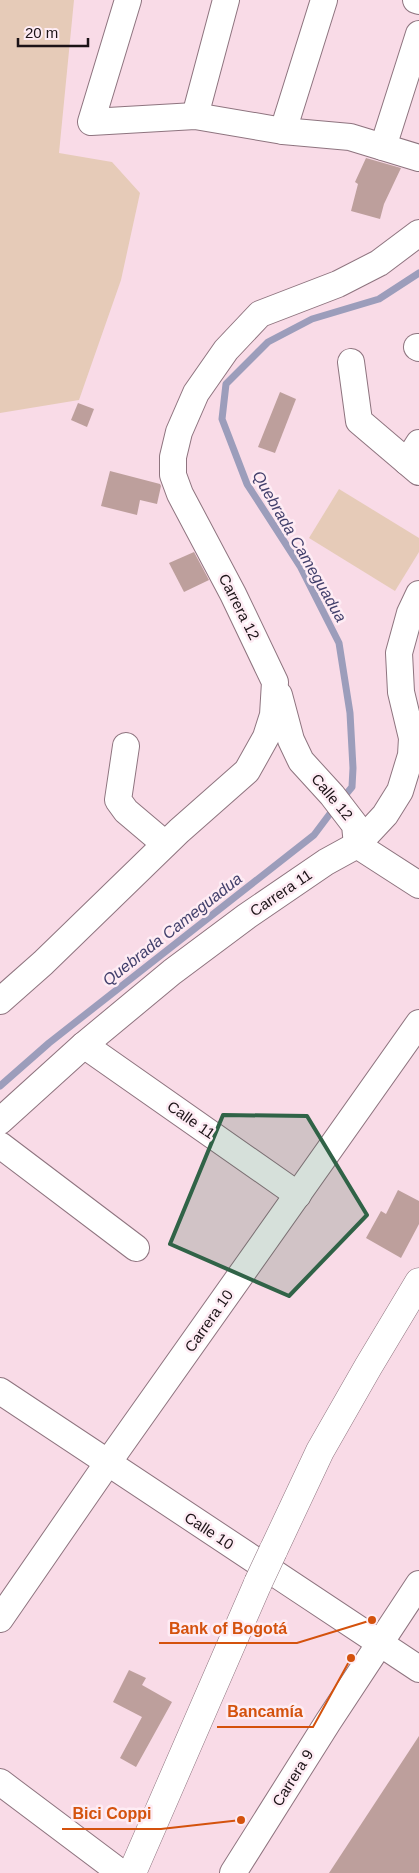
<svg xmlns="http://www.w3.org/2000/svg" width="419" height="1873" font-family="Arial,sans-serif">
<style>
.green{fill:#e6cbb8}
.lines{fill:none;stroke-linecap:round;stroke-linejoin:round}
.stream{stroke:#9c9dbb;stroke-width:7}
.building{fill:#bd9f9c}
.street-casing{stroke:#8e747f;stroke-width:28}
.primary-casing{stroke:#8e747f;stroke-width:29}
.street{stroke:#fff;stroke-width:26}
.primary{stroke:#fff;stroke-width:28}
.primary-bridge-casing{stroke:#8e747f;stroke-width:29;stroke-linecap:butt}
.primary-bridge{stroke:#fff;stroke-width:28}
.marked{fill:#306347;fill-opacity:0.2;stroke:#306347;stroke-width:4;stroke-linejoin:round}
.labels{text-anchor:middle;stroke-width:5;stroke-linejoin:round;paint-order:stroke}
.street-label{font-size:15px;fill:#1c1317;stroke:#feecf4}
.water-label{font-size:16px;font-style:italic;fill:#413f6b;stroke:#feecf4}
.leader{fill:none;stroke:#d4520d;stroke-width:2}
.callout-dot{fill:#d4520d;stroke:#feecf4;stroke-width:2}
.callout-label{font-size:16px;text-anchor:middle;font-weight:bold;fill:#d4520d;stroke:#feecf4;stroke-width:5;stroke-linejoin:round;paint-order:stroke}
</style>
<rect width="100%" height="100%" fill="#f9dbe7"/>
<g class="green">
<path d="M0 0H74L59 153 112 162 140 193 121 280 79 400 0 413Z"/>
<path d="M339 489 419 538V552L395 591 309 538Z"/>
</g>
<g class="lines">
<g class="stream">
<path d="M342 799 352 787 353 768 350 713 339 643 300 566 247 484 222 419 226 384 268 342 312 319 379 299 419 273"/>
<path d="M0 1086 49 1043 314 835 335 807"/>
</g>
</g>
<g class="building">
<path d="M366 158 401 168 384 204 380 219 351 211 358 184 355 182Z"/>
<path d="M280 392 296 399 275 453 258 447Z"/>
<path d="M78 403 94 409 87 427 71 420Z"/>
<path d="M110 471 160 484 161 486 157 504 140 500 137 515 101 506Z"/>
<path d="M194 552 209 580 184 592 169 563Z"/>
<path d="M398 1190 419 1201V1224L401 1258 366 1238 381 1211 386 1214Z"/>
<path d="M129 1670 146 1678 142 1685 172 1702 136 1767 120 1758 142 1717 113 1702Z"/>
<path d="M419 1736V1873H329Z"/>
</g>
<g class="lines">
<g class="street-casing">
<g id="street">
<path d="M128 0 91 122 195 116 283 131 350 137 419 158"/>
<path d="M416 0 419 1"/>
<path d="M195 116 226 0"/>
<path d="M283 131 324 0"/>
<path d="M383 147 419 34"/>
<path d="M417 347 419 348"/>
<path d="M351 362 359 421 419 472"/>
<path d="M407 462 419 443"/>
<path d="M279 695 291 740 301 761 332 795 355 825 357 845 419 885"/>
<path d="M126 746 118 800 126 811 165 844"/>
<path d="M0 1001 43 963 179 831 247 771 266 737 273 715 275 682 233 594 180 494 173 475V457L179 432 196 393 226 350 260 314 338 284 379 263 419 233"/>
<path d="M84 1045 298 1195"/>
<path d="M0 1121 84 1045 172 972 247 916 326 862 357 845 385 815 400 791 411 755 412 738 401 692 399 653 410 613 419 594"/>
<path d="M0 1145 136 1248"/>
<path d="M0 1391 419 1669"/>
<path d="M0 1619 107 1464 419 1023"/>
<path d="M0 1782 121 1873"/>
<path d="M233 1873 328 1722 419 1584"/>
</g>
</g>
<g class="primary-casing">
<g id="primary">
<path d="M273 1551 320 1451 368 1367 419 1282"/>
<path d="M132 1873 258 1583"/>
</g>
</g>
<use href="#street" class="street"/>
<use href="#primary" class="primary"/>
<g class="primary-bridge-casing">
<path id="primary-bridge" d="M258 1583 273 1551"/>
</g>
<use href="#primary-bridge" class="primary-bridge"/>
</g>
<path class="marked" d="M223 1115 307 1116 367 1215 289 1296 170 1244Z"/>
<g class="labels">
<g class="street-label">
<text transform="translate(239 607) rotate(63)" y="5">Carrera 12</text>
<text transform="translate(332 797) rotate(50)" y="5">Calle 12</text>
<text transform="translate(281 893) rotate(-34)" y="5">Carrera 11</text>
<text transform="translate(191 1120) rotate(35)" y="5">Calle 11</text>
<text transform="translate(209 1321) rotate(-55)" y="5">Carrera 10</text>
<text transform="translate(209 1531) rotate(33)" y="5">Calle 10</text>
<text transform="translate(293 1778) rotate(-58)" y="5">Carrera 9</text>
</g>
<g class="water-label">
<text transform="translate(300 546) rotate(60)" y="6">Quebrada Cameguadua</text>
<text transform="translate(172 929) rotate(-38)" y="6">Quebrada Cameguadua</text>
</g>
</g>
<path class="leader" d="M372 1620L297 1643H159M351 1658L313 1727H217M241 1820L161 1829H62"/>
<g class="callout-dot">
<circle cx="372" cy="1620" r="5"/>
<circle cx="351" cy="1658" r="5"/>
<circle cx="241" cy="1820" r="5"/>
</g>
<g class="callout-label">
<text x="228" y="1634">Bank of Bogotá</text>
<text x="265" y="1717">Bancamía</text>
<text x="112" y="1819">Bici Coppi</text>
</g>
<path d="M18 38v8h70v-8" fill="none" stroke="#1c1317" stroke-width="2.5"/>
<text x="25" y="38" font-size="15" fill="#1c1317" stroke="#feecf4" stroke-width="4" paint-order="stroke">20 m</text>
</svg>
